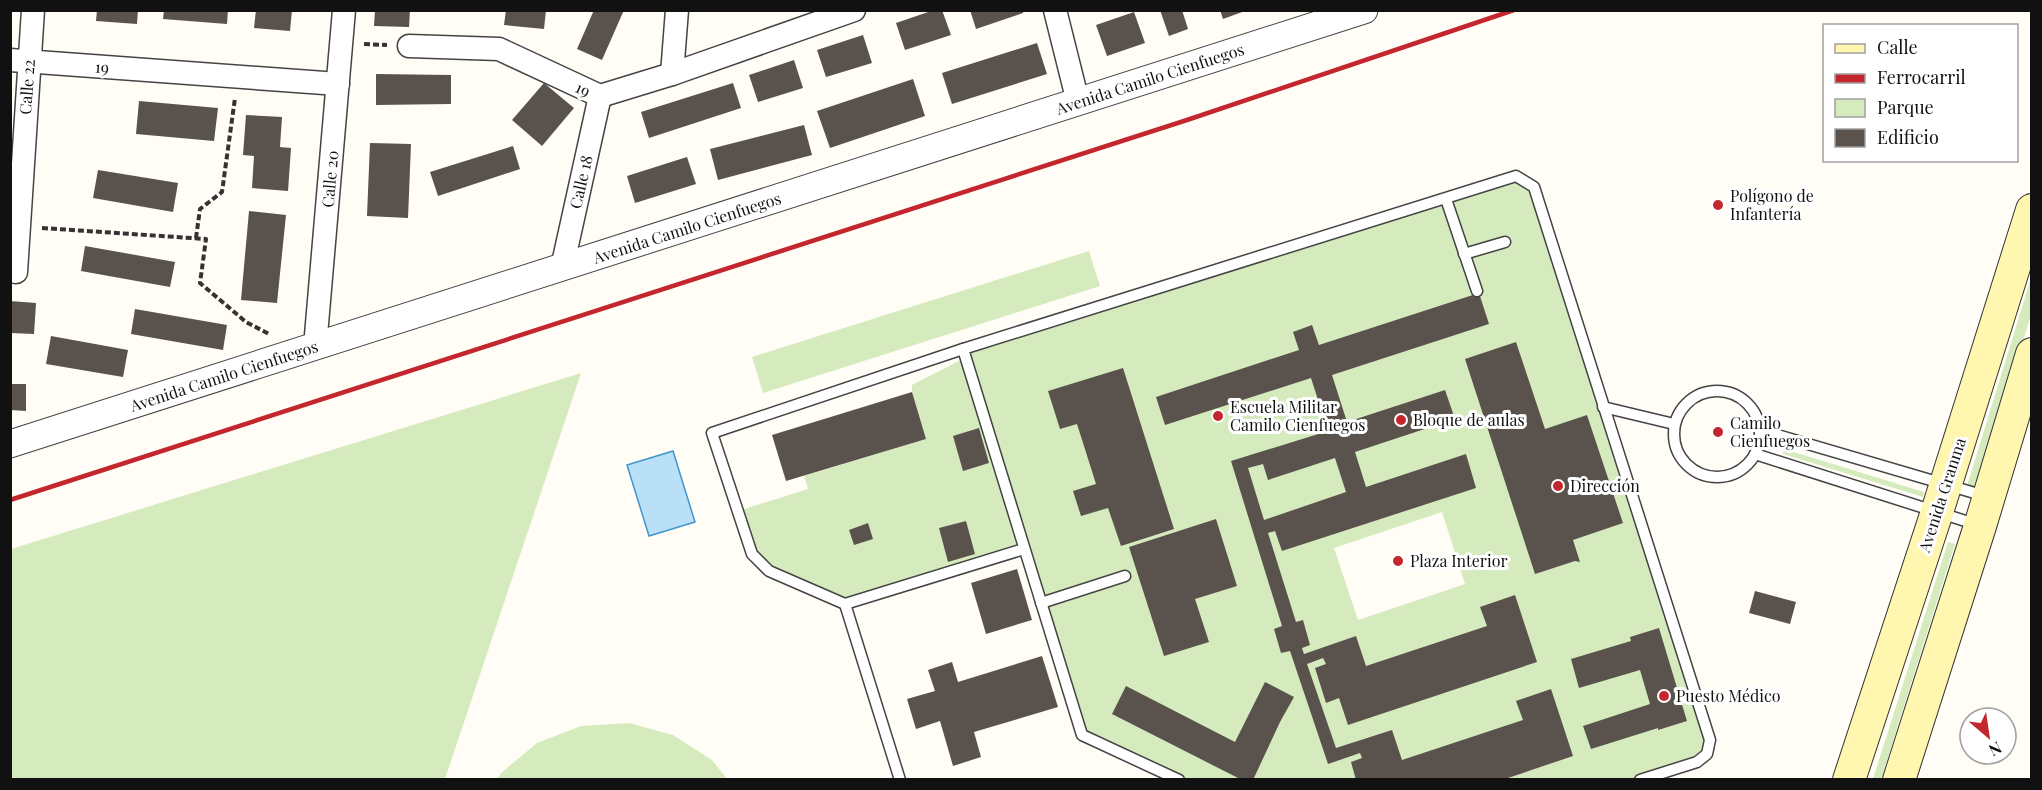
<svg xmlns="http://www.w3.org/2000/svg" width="2042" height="790" font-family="'Playfair Display',serif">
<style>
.green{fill:#d5ebbd;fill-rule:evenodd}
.water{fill:#b9e0f7;stroke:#3f96cf;stroke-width:1.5}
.building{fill:#5a524d;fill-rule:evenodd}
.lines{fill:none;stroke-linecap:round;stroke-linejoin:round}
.service-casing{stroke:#444;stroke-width:13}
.minor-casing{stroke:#444;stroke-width:25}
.tertiary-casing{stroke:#444;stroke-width:29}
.secondary-casing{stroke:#333;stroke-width:34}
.path{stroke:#333;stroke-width:4;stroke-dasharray:6 3;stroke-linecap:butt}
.service{stroke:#fff;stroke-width:10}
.minor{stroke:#fff;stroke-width:22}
.tertiary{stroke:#fff;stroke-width:27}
.secondary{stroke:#fff6b0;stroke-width:32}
.rail{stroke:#c4262e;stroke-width:4.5}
.poi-dot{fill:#c4262e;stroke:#fff;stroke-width:2}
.labels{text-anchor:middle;stroke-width:6;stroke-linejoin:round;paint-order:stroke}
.street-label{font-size:16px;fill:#111;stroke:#fff}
.poi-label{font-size:16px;fill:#111;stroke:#fff;text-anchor:start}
</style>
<rect width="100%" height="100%" fill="#fffdf5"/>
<g class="green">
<path d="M1516 176 1534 187 1710 740 1707 754 1640 780 1179 779 1082 735 1024 549 845 604 769 571 752 554 738 511 808 489 804 476 926 439 912 392V385L965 358 957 347ZM1442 512 1465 584 1358 620 1334 548Z"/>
<path d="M1089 251 1100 286 763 393 752 357Z"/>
<path d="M2031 278V315L1978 489 1967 486Z"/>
<path d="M581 373 445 779H11V549Z"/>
<path d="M1784 449 1924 492 1923 497 1783 454Z"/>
<path d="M1948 542 1955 544 1881 779H1873Z"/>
<path d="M629 723 673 735 712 760 727 779H497L501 773 537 743 581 726Z"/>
</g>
<path class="water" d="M673 451 695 522 649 536 627 465Z"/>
<g class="building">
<path d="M97 10H138L137 24 96 21Z"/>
<path d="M164 10H228L227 24 163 19Z"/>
<path d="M256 10H292L290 31 254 28Z"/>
<path d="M375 10H410L409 27 374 26Z"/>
<path d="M506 10H546L544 29 504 25Z"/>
<path d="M594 10H624L602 60 577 49Z"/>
<path d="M934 10H942L951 35 905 50 896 23Z"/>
<path d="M970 10H1023V13L976 29Z"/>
<path d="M1160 10H1182L1188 29 1169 36Z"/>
<path d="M1220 10H1245V11L1223 19Z"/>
<path d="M1134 12 1145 43 1107 56 1096 25Z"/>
<path d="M863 35 872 63 826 77 817 50Z"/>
<path d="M1037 43 1047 74 952 104 942 73Z"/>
<path d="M794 60 803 88 758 102 749 75Z"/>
<path d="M376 74 451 75V104L376 105Z"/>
<path d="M913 79 925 116 830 148 817 111Z"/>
<path d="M544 83 574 108 542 146 512 120Z"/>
<path d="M733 83 741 108 649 138 641 112Z"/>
<path d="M139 101 218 108 214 141 136 134Z"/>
<path d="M246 115 282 117 280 147 291 148 288 191 252 188 254 156 243 155Z"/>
<path d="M804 125 812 155 718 180 710 149Z"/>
<path d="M370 143 411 144 408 218 367 216Z"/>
<path d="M513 146 520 169 438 196 430 172Z"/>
<path d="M687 157 696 184 635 203 627 176Z"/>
<path d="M98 170 178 183 173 212 93 198Z"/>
<path d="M249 211 286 215 277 303 241 300Z"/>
<path d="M85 246 175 262 170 287 81 271Z"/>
<path d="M1479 293 1489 324 1332 375 1347 422 1445 390 1455 419 1355 452 1366 487 1466 454 1476 488 1282 551 1275 531 1268 533 1296 622 1303 620 1310 645 1302 648 1304 654 1356 636 1366 666 1487 626 1480 607 1515 595 1537 662 1348 725 1339 698 1326 703 1315 668 1326 664 1323 658 1307 664 1336 748 1392 730 1402 760 1523 720 1516 701 1551 689 1573 756 1502 780H1356L1351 762 1362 758 1360 753 1328 764 1290 651 1281 653 1274 629 1282 626 1231 461 1328 431 1311 378 1165 425 1156 397 1299 350 1293 332 1312 325 1319 345ZM1335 458 1346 492 1264 520 1248 468 1263 464 1268 480Z"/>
<path d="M10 301 36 303 34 334 10 333Z"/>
<path d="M135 309 227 325 223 350 131 334Z"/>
<path d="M51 336 128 350 123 377 46 364Z"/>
<path d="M1516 342 1545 429 1587 415 1623 523 1573 540 1580 562 1575 561 1535 574 1465 359Z"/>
<path d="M1123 368 1174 529 1121 546 1108 508 1081 516 1073 491 1096 484 1077 424 1060 429 1048 391Z"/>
<path d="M10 384H26V411L10 410Z"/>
<path d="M912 392 926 439 786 481 772 435Z"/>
<path d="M979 428 989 463 963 471 953 436Z"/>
<path d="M1216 519 1237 586 1195 599 1209 642 1164 656 1129 547Z"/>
<path d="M966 521 975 554 948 562 939 528Z"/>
<path d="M868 523 873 539 854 545 849 530Z"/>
<path d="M1017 569 1032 620 986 634 971 583Z"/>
<path d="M1755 591 1796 602 1790 624 1749 613Z"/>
<path d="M1659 628 1687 721 1658 730V728L1591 749 1583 726 1650 704 1640 670 1579 688 1571 659 1631 641 1630 637Z"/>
<path d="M1042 656 1058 707 974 732 981 757 953 766 940 721 916 729 907 699 935 691 928 670 952 662 958 682Z"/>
<path d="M1265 682 1294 697 1280 722 1253 780H1242L1112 714 1126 686 1235 742Z"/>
</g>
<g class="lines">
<g class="service-casing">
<g id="service">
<path d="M1446 199 1477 291"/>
<path d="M1464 254 1505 242"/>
<path d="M963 349 712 433 752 554 769 571 845 604 1024 549"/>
<circle cx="1717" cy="434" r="43"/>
<path d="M1603 407 1674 424"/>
<path d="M1760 430 1985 496"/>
<path d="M1755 454 1978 525"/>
<path d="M1041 603 1125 576"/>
<path d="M845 604 900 780"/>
<path d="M1179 780 1082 735 963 349 1516 176 1534 187 1710 740 1707 754 1697 762 1640 780"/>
</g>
</g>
<g class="minor-casing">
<g id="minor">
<path d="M1055 10 1078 102"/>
<path d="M409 46 499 49 600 96 672 74 854 10"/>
<path d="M10 60 338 84"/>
<path d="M672 74 677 10"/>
<path d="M562 268 600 96"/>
<path d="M16 272 33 10"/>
<path d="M315 347 344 10"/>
</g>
</g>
<g class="tertiary-casing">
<path id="tertiary" d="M10 444 1364 10"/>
</g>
<g class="secondary-casing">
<g id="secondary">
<path d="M1849 780 1937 512 2032 210"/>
<path d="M1899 780 1980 526 2032 354"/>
</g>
</g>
<g class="path">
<path d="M364 44 387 45"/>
<path d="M42 228 206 239 200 283 246 322 269 334"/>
<path d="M196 238 200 209 222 192 235 98"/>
</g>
<use href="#service" class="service"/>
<use href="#minor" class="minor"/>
<use href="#tertiary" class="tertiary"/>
<use href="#secondary" class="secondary"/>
<path class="rail" d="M10 500 1187 120 1514 10"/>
</g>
<g class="poi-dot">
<circle cx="1718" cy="205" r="6"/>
<circle cx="1218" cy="416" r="6"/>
<circle cx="1401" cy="420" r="6"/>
<circle cx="1718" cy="432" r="6"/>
<circle cx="1558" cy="486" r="6"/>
<circle cx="1398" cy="561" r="6"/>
<circle cx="1664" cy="696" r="6"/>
</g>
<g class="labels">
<g class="street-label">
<text transform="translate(102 67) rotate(4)" y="6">19</text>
<text transform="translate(1150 79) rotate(-18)" y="6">Avenida Camilo Cienfuegos</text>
<text transform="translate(27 87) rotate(-86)" y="6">Calle 22</text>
<text transform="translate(583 89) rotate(25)" y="6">19</text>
<text transform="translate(330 179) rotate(-85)" y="6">Calle 20</text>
<text transform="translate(581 182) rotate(-77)" y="6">Calle 18</text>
<text transform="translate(687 228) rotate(-18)" y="6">Avenida Camilo Cienfuegos</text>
<text transform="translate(224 376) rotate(-18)" y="6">Avenida Camilo Cienfuegos</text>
<text transform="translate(1942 495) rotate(-72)" y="6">Avenida Granma</text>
</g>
<g class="poi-label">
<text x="1730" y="202">Polígono de<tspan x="1730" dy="18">Infantería</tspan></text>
<text x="1230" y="413">Escuela Militar<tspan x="1230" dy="18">Camilo Cienfuegos</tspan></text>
<text x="1413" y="426">Bloque de aulas</text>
<text x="1730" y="429">Camilo<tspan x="1730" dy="18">Cienfuegos</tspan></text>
<text x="1570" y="492">Dirección</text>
<text x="1410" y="567">Plaza Interior</text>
<text x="1676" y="702">Puesto Médico</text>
</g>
</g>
<rect width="2042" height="790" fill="none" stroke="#111111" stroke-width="24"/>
<rect x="1823" y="24" width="195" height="138" fill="#ffffff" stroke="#a0a0a0" stroke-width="1.5"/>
<rect x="1835" y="44" width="30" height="9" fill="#fff6b0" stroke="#a0a0a0" stroke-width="1.5"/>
<text x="1877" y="54" font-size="18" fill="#111111">Calle</text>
<rect x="1835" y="74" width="30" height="9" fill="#c4262e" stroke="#a0a0a0" stroke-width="1.5"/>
<text x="1877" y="84" font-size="18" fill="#111111">Ferrocarril</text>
<rect x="1835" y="99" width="30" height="18" fill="#d5ebbd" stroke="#a0a0a0" stroke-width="1.5"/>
<text x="1877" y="114" font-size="18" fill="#111111">Parque</text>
<rect x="1835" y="129" width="30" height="18" fill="#5a524d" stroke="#a0a0a0" stroke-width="1.5"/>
<text x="1877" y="144" font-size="18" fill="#111111">Edificio</text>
<g transform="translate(1988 736) rotate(151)"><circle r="28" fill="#ffffff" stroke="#a0a0a0" stroke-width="1.5"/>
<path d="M0-4.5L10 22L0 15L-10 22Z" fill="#c4262e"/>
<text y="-9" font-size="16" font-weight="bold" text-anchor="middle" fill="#111111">N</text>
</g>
</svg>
